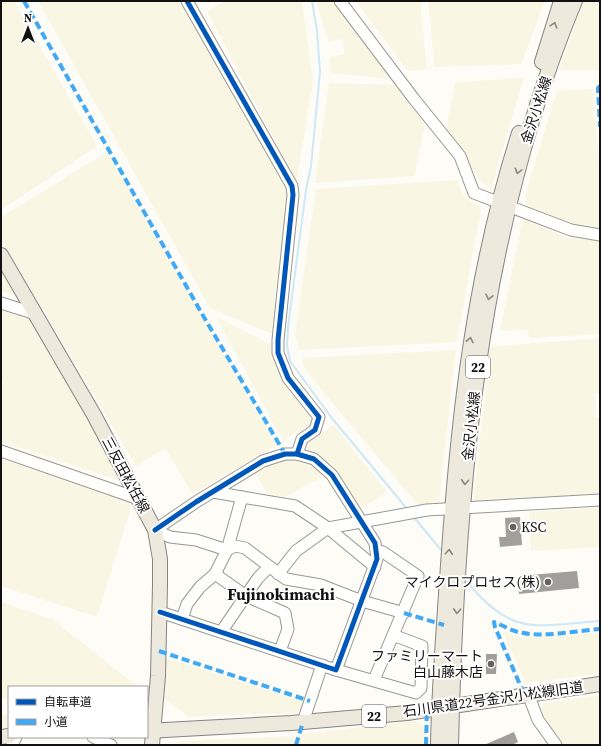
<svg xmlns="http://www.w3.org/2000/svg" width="601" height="746" font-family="'Source Serif 4','Noto Sans JP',serif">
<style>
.farmland{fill:#f9f7e4}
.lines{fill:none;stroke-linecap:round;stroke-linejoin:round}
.stream{stroke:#cde8f7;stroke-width:2}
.building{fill:#a19f9c}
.minor-casing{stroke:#979795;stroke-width:13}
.major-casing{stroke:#858482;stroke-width:16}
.minor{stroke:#fffffe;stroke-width:11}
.major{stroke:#ede9dc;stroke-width:14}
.quiet{stroke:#3fa9f5;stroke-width:4;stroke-dasharray:8 4;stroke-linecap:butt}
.cycleway-casing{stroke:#fff;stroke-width:8}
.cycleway{stroke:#0057b8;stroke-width:5}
.oneway{stroke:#8a8881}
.poi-dot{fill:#646362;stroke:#fff;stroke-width:1.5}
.labels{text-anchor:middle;stroke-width:4;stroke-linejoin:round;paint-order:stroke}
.shield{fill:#fff;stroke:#585858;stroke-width:1}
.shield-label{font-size:13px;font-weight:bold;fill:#111}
.street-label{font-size:14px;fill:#111;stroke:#fff}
.poi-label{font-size:14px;fill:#111;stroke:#fff;text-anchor:end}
.quarter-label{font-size:16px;font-weight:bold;fill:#111;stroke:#fff}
</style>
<rect width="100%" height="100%" fill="#fdfcf7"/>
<g class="farmland">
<path d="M1 1H14L97 146 1 210Z"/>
<path d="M38 1H181L288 188 274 335 210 308Z"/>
<path d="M225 1H302L313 81 297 180H295L207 11Z"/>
<path d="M316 1H332L392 79 330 73V57L344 54 343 39 328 41Z"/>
<path d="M356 1H420L427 69 408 71Z"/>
<path d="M428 1H545L521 64 435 67Z"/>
<path d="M584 1H600V70H559Z"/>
<path d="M524 77 491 190 479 179 446 132 455 83Z"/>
<path d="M329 83 398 85 425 122 415 176 315 183Z"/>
<path d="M593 89 600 176V230L572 225 528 210 525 195 557 91Z"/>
<path d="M107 152 276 446 193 494 165 448 136 466 1 239V217Z"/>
<path d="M457 180 463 196 481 208 457 342 299 350 295 334 316 189Z"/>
<path d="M523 218 568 238 600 241V334L529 338 528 330 500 331Z"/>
<path d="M1 267 19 297 1 291Z"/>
<path d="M1 307 30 316 125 482 1 442V391L4 380 1 379Z"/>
<path d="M216 317 272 345 274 361 314 415V423L283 440Z"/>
<path d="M600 338V393H595L596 417H600V496L473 506 490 347Z"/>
<path d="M456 350 439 503 419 506 315 382 305 369 301 358Z"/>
<path d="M333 425 387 492 360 509 330 464 317 455 306 451 304 445Z"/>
<path d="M1 458 133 501 97 617 1 586Z"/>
<path d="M283 458 313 462 325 475 285 497 267 493 256 473Z"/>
<path d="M600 507V547L531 551 529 512Z"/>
<path d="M1 602 52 619 138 687H9V700L1 697Z"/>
<path d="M502 630 521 638 600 633V674L526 683Z"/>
<path d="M166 658 305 702 301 713 189 717 163 698Z"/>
<path d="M600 695V745H561L540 709 544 703Z"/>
<path d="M1 713 9 716V728H1Z"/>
<path d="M416 721 426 729 425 745H298L301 734Z"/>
<path d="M297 736 294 745H175L178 741Z"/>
</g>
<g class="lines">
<g class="stream">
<path d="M312 1 317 31 320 72 311 166 306 190 288 327 287 346 290 361 331 417 408 510"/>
<path d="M413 516 441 550"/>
<path d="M467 582C513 637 534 626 600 621"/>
</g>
</g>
<g class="building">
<path d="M520 517 522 545 500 547 499 537H506L505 518Z"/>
<path d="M577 571 579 588 519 594 518 576Z"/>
<path d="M486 654H497L496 674H486Z"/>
<path d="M514 732 518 742 512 745H484Z"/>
</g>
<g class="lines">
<g class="minor-casing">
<g id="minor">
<path d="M187 1 292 186 293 195 278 340V353L288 378 319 417 315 430 302 439 297 454"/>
<path d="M340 1 414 99 460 156 474 193 571 230 600 235"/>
<path d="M1 303 36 314"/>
<path d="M1 451 139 499"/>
<path d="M213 492 295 506 328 528 375 567"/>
<path d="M155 530 196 502 263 461 285 454H297L314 459 332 475 375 543 377 559 336 670 160 612"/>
<path d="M155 530 170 537 196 540 227 550 235 546 245 548 286 579 321 585 362 601 404 613"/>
<path d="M377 551 383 552 418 576 393 635"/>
<path d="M215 574 246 596 285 613 288 629 280 651"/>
<path d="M278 574 296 551 328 528 427 510 600 500"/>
<path d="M182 619 187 604 200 587 215 574 227 550 242 497"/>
<path d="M221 632 258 578 269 567"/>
<path d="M336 670 416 693 421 688 422 646 393 635 374 680"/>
<path d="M528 694 538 720 556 745"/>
<path d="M303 722 322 665"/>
<path d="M93 737 111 745"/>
<path d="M12 745 16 737"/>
</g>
</g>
<g class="major-casing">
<g id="major">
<path d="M542 62 561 1"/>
<path d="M1 255 94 415 155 530 160 559V585L158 676 152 745"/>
<path d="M147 731 291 723 407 713 600 684"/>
<path d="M1 737 9 736"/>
<path d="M438 745C439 685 444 625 448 565 458 417 474 274 519 133"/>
<path d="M451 745C457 493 477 236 575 1"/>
</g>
</g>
<use href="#minor" class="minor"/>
<use href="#major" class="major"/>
<g class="quiet">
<path d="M24 1 205 319 285 454"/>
<path d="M600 86 598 88 600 127"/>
<path d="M404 613 444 625"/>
<path d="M159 651 310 701"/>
<path d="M524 694 495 627 494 622C502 625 510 630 518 632 543 638 574 631 600 629"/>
<path d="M296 745 303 722"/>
<path d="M426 745 427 710"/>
</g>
<g class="cycleway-casing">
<g id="cycleway">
<path d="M187 1 292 186 293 195 278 340V353L288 378 319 417 315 430 302 439 297 454"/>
<path d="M155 530 196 502 263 461 285 454H297L314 459 332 475 375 543 377 559 336 670 160 612"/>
</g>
</g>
<use href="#cycleway" class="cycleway"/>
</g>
<defs><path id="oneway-chevron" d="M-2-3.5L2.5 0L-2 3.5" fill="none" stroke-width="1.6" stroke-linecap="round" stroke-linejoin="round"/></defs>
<g class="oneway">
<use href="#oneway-chevron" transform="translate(554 25) rotate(-72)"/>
<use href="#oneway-chevron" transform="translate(518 171) rotate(105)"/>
<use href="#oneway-chevron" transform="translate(489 297) rotate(102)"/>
<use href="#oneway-chevron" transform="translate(470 340) rotate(-79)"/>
<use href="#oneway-chevron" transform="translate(465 482) rotate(95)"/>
<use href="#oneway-chevron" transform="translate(449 552) rotate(-86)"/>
<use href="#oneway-chevron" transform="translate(457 611) rotate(93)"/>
</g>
<g class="poi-dot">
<circle cx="513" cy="527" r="4"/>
<circle cx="548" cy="582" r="4"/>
<circle cx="491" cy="664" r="4"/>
</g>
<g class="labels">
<g class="shield">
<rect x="466" y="356" width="24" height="22" rx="3"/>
<rect x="362" y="705" width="24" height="22" rx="3"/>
</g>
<g class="shield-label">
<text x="478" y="372">22</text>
<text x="374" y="721">22</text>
</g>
<g class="street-label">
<text transform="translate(536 110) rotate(-72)" y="5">金沢小松線</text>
<text transform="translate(471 426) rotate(-84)" y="5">金沢小松線</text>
<text transform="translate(126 475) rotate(62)" y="5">三反田松任線</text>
<text transform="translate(493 699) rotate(-8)" y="5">石川県道22号金沢小松線旧道</text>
</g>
<g class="poi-label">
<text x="521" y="532" text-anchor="start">KSC</text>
<text x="540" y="587">マイクロプロセス(株)</text>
<text x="483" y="661">ファミリーマート<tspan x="483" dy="16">白山藤木店</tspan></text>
</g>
<g class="quarter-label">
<text x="281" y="600">Fujinokimachi</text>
</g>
</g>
<rect width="601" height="746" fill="none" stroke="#111111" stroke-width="4"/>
<rect x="8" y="686" width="140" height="52" fill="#ffffff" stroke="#a0a0a0"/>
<rect x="16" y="699" width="20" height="6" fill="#0057b8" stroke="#a0a0a0"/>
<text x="44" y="706" font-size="12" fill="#111111">自転車道</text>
<rect x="16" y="719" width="20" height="6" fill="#3fa9f5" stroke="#a0a0a0"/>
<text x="44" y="726" font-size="12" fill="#111111">小道</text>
<g transform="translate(28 28)" stroke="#ffffff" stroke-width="3" paint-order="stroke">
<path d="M0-3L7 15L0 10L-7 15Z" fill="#111111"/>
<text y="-6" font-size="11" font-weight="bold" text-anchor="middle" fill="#111111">N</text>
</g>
</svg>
